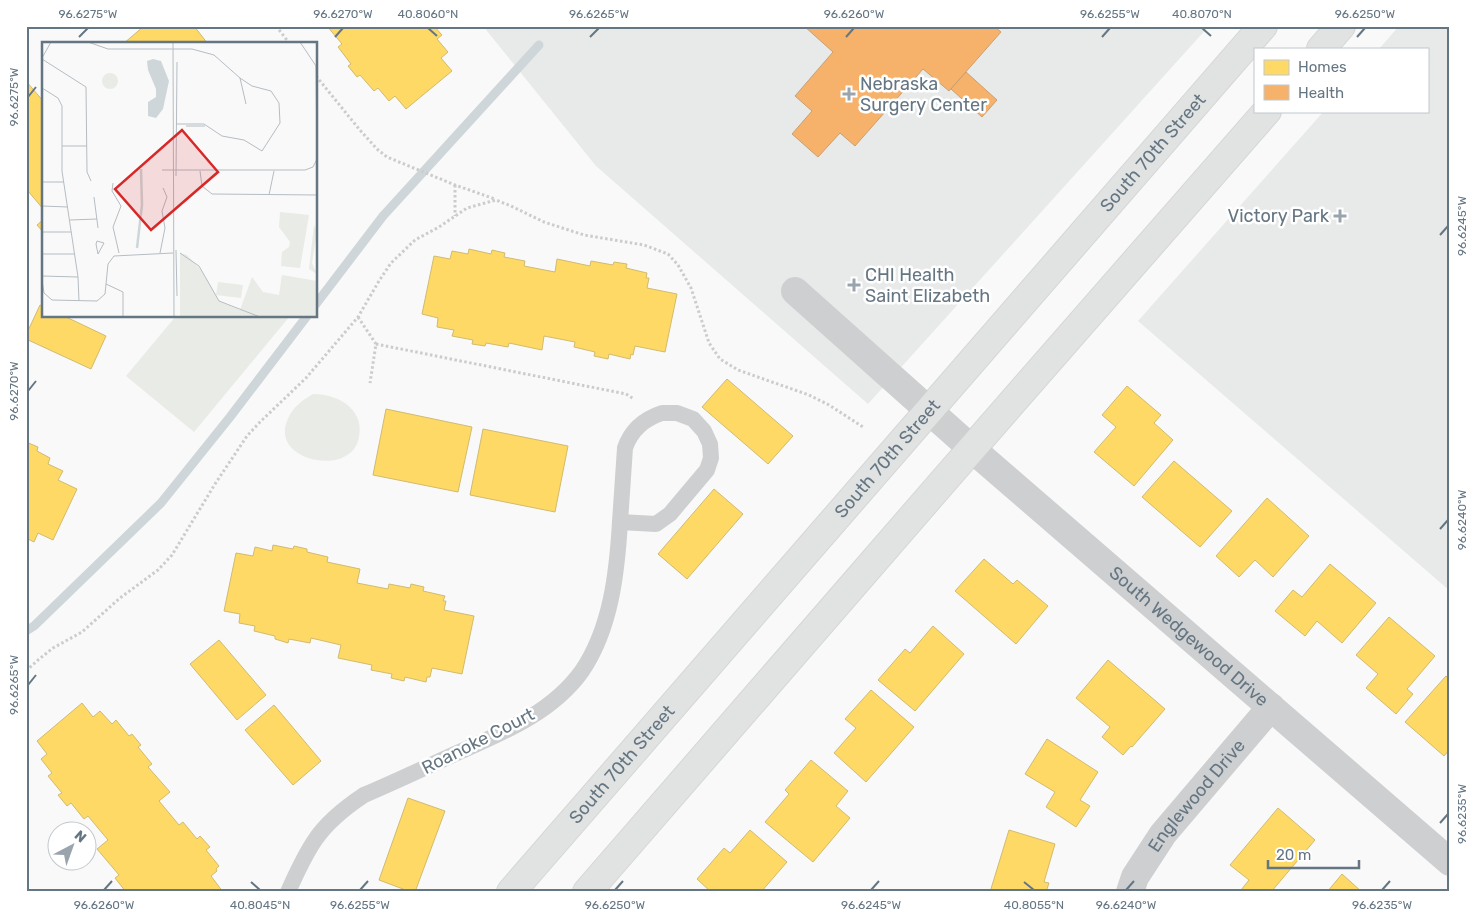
<svg xmlns="http://www.w3.org/2000/svg" width="1476" height="918" font-family="Rubik,sans-serif">
<style>
.built{fill:#e8e9e9}
.green{fill:#e8ebe6}
.homes{fill:#ffd966;stroke:#d1bb6f}
.health{fill:#f6b26b;stroke:#caa072}
.lines{fill:none;stroke-linecap:round;stroke-linejoin:round}
.stream{stroke:#ced6d9;stroke-width:9}
.secondary-casing{stroke:#d5d6d7;stroke-width:30}
.path{stroke:#cbcccd;stroke-width:3;stroke-dasharray:2.5 2.5;stroke-linecap:butt}
.lane{stroke:#cecfd0;stroke-width:16}
.street{stroke:#cecfd0;stroke-width:28}
.secondary{stroke:#e1e2e2;stroke-width:28}
.ticks{fill:none;stroke:#657683;stroke-width:2}
.poi-dot{fill:#99a4ac;stroke:#fff;stroke-width:2}
.labels{text-anchor:middle;stroke-width:5;stroke-linejoin:round;paint-order:stroke}
.poi-label{font-size:18px;fill:#657683;stroke:#fff;text-anchor:start}
.street-label{font-size:18px;fill:#657683;stroke:#fff}
.inset-river{fill:none;stroke:#ced6d9;stroke-width:2.5}
.inset-road{fill:none;stroke:#b5bdc3;stroke-width:1}
.view{fill:#d62828;fill-opacity:0.15;stroke:#d62828;stroke-width:2.5}
.inset-edge{fill:none;stroke:#657683;stroke-width:2.5}
.neatline{fill:none;stroke:#657683;stroke-width:2}
.ticks-label{font-size:12px;text-anchor:middle;fill:#657683}
</style>
<rect width="100%" height="100%" fill="#f9f9f9"/>
<g class="built">
<path d="M483 26H1209L868 404 596 166Z"/>
<path d="M1399 26H1450V591L1138 321 1324 111H1427V49H1379Z"/>
</g>
<g class="green">
<path d="M176 316H290L194 432 126 376Z"/>
<path d="M313 394C340 394 367 411 358 441 347 477 271 460 287 421 292 408 301 401 313 394Z"/>
</g>
<g class="homes">
<path d="M144 26H194L208 44H123Z"/>
<path d="M327 26H434L442 35 437 39 448 52 441 58 452 71 406 109 395 96 389 101 378 88 374 91 360 75 357 77 348 66 351 64 338 47 342 44Z"/>
<path d="M26 81 44 102V210L28 191 26 193Z"/>
<path d="M44 219V233L37 225Z"/>
<path d="M469 249 491 254 492 250 505 253 504 257 525 261 524 266 555 272 557 259 590 266 591 261 613 265 614 262 627 264 626 268 647 273 646 278H649L647 288 677 294 665 352 635 346 633 355 631 354 630 359 609 354 608 359 594 356 595 352 574 347 575 342 544 336 542 350 509 343 508 347 486 343 485 346 472 344 473 340 452 336 454 330 437 327 438 318 422 314 434 256 450 259 452 251 468 254Z"/>
<path d="M40 305 44 307V316H64L106 336 91 369 26 339V335Z"/>
<path d="M727 379 793 436 768 464 702 407Z"/>
<path d="M1127 386 1161 415 1154 423 1173 440 1134 486 1094 452 1116 427 1102 415Z"/>
<path d="M386 409 472 427 458 492 373 475Z"/>
<path d="M483 429 568 446 555 512 470 495Z"/>
<path d="M26 442 38 447 37 451 50 458 48 464 63 471 58 480 77 489 53 540 38 533 34 542 26 538Z"/>
<path d="M1174 461 1232 511 1200 547 1142 497Z"/>
<path d="M714 489 743 514 687 579 658 554Z"/>
<path d="M1267 498 1309 536 1273 577 1255 560 1239 577 1216 556Z"/>
<path d="M273 545 293 549 294 546 307 549V552L328 557 327 562 360 569 357 583 388 589 389 584 410 588 411 584 424 587 423 591 445 596 443 601H446L444 610 474 616 462 674 432 668 430 677H427L426 682 405 677 404 681 391 678 392 674 371 670 372 665 338 658 341 645 311 638 310 643 289 639 288 643 275 639V636L254 631 255 626 239 623 240 614 224 611 236 553 253 556 255 547 272 551Z"/>
<path d="M984 559 1013 584 1017 580 1048 606 1016 644 955 591Z"/>
<path d="M1330 564 1376 603 1342 643 1317 621 1305 636 1275 611 1293 590 1302 597Z"/>
<path d="M1389 617 1435 656 1407 689 1413 694 1396 714 1366 688 1378 674 1356 655Z"/>
<path d="M933 626 964 654 915 711 878 680 905 649 910 653Z"/>
<path d="M219 640 266 695 237 720 190 664Z"/>
<path d="M1108 660 1165 709 1132 747 1131 746 1123 755 1102 737 1110 727 1076 698Z"/>
<path d="M1446 676 1450 680V749L1444 756 1405 722Z"/>
<path d="M871 690 914 727 866 782 834 753 856 728 845 719Z"/>
<path d="M82 703 93 717 100 711 112 724 116 720 129 736 132 734 141 745 138 747 152 764 148 767 170 792 159 801 179 825 183 822 197 839 200 836 210 847 206 850 219 866 216 869 217 871 211 876 223 892H126L115 878 119 875 97 849 108 840 88 816 84 819 71 803 67 806 58 795 62 793 48 776 52 773 41 759 47 754 37 741Z"/>
<path d="M274 705 321 761 293 785 245 730Z"/>
<path d="M1047 739 1098 772 1080 800 1090 806 1076 827 1046 807 1055 792 1025 774Z"/>
<path d="M811 760 848 791 836 806 850 818 813 862 765 822 789 794 785 790Z"/>
<path d="M408 798 445 811 415 892H411L379 880Z"/>
<path d="M1278 808 1315 840 1271 892H1243L1241 890 1249 880 1230 865Z"/>
<path d="M750 830 787 862 761 892H711L697 879 724 848 730 853Z"/>
<path d="M1009 830 1055 844 1044 882 1049 883 1046 892H990Z"/>
<path d="M1342 874 1362 892H1327Z"/>
</g>
<g class="health">
<path d="M804 26H994L1001 32 949 91 923 69 855 146 840 133 818 157 792 134 812 111 795 96 833 52Z"/>
<path d="M966 72 997 100 982 117 951 89Z"/>
</g>
<g class="lines">
<g class="stream">
<path d="M316 304 383 216 539 45"/>
<path d="M26 631 34 626 161 503 230 417 307 316"/>
</g>
<g class="secondary-casing">
<g id="secondary">
<path d="M1321 49 1341 26"/>
<path id="s3" d="M511 892 1263 26"/>
<path d="M587 892 947 477 1267 111"/>
</g>
</g>
<g class="path">
<path d="M276 26 290 44"/>
<path d="M316 76 359 129 377 149 387 157 455 185 495 199"/>
<path d="M455 185V216"/>
<path d="M358 317 376 344 370 383"/>
<path d="M376 344 626 394 634 399"/>
<path d="M26 671 38 660 53 648 82 632 120 598 158 570 172 555 215 484 247 436 260 422 306 378 358 317 379 281 391 263 415 240 439 227 467 208 496 200 511 206 544 222 584 235 644 245 668 254 678 265 691 288 709 343 720 359 738 370 809 395 829 405 863 427"/>
</g>
<g class="lane">
<path d="M662 413H677L693 419 704 431 710 444 711 458 707 470 670 514 656 524 620 522 625 448C631 430 644 419 662 413Z"/>
<path d="M288 892C296 874 304 856 315 840 327 822 346 807 364 795 395 782 426 767 457 753 502 733 552 713 582 671 611 628 617 573 620 522"/>
</g>
<g class="street">
<path id="s1" d="M795 291 972 449 1450 862"/>
<path id="s2" d="M1130 892 1135 877 1163 834 1271 707"/>
</g>
<use href="#secondary" class="secondary"/>
</g>
<path class="ticks" d="M428 28 437 36M1202 28 1211 36M79 37 88 28M335 37 343 28M590 37 599 28M846 37 854 28M1102 37 1110 28M1357 37 1365 28M28 97 36 87M1440 235 1448 226M28 391 36 381M1440 529 1448 520M28 685 36 675M1440 823 1448 814M251 882 260 890M1024 882 1034 890M104 890 112 881M360 890 368 881M615 890 623 881M871 890 879 881M1126 890 1134 881M1382 890 1390 881"/>
<g class="poi-dot">
<path d="M846.5 86.5h5v5h5v5h-5v5h-5v-5h-5v-5h5z"/>
<path d="M1337.5 208.5h5v5h5v5h-5v5h-5v-5h-5v-5h5z"/>
<path d="M851.5 277.5h5v5h5v5h-5v5h-5v-5h-5v-5h5z"/>
</g>
<g class="labels">
<g class="poi-label">
<text x="860" y="90">Nebraska<tspan x="860" dy="21">Surgery Center</tspan></text>
<text x="1329" y="222" text-anchor="end">Victory Park</text>
<text x="865" y="281">CHI Health<tspan x="865" dy="21">Saint Elizabeth</tspan></text>
</g>
<g class="street-label">
<text dy="6" stroke="none"><textPath href="#s3" startOffset="979">South 70th Street</textPath></text>
<text dy="6" stroke="none"><textPath href="#s3" startOffset="574">South 70th Street</textPath></text>
<text dy="6" stroke="none"><textPath href="#s1" startOffset="524">South Wedgewood Drive</textPath></text>
<text transform="translate(478 741) rotate(-27)" y="6">Roanoke Court</text>
<text dy="6" stroke="none"><textPath href="#s3" startOffset="169">South 70th Street</textPath></text>
<text dy="6" stroke="none"><textPath href="#s2" startOffset="118">Englewood Drive</textPath></text>
</g>
</g>
<g transform="translate(42 42)">
<rect width="275" height="275" fill="#f9f9f9"/>
<path d="M60 39a8 8 0 1 1 16 0a8 8 0 1 1-16 0ZM238 170 267 173 258 226 239 224 240 210 247 205 248 200 237 185ZM272 183 275 189 270 221 275 232 267 227ZM138 211 145 213 159 228 177 259 198 268 210 235 221 250 237 253 240 233 275 239V275H138ZM176 240 201 243 199 256 174 253Z" fill="#e8ebe6"/>
<path d="M111 17 119 19 127 39 121 67 114 76 106 74V60L114 55V47L106 28 105 19Z" fill="#ced6d9"/>
<path class="inset-river" d="M95 206 100 163 99 127"/>
<path class="inset-road" d="M46 0 66 7H150L172 13 198 36 204 62M131 0 132 275M0 16 9 0M0 17 44 45 45 130 49 139M0 46 16 56 20 64V129L36 235 37 259M135 82H162L180 94 202 98 220 109 238 81 237 61 229 49 210 44 198 36M144 84H163M20 104H45M120 128H263L271 125 275 117 274 24 258 0M158 129 160 144 170 152 275 153M134 134 135 20M0 140H22M71 141 70 149 79 164 71 185 77 211M227 153 232 129M52 155 56 186M0 164 26 165M28 178 55 177M0 190H29M55 199 62 201 56 212 54 202ZM134 208 135 254M118 211 123 186 120 169 125 155 121 146M138 211 157 224 177 259 218 275M0 212H33M0 234 36 235M0 238 2 251 10 258 55 259 63 252 66 222 72 214 131 211M64 242 81 250V275"/>
<path class="view" d="M140 88 176 130 109 188 73 147Z"/>
<rect width="275" height="275" class="inset-edge"/>
</g>
<rect width="1476" height="918" fill="none" stroke="#ffffff" stroke-width="55"/>
<rect x="1254" y="48" width="175" height="65" fill="#ffffff" stroke="#c1c8cd"/>
<rect x="1264" y="60" width="25" height="15" fill="#ffd966" stroke="#c1c8cd"/>
<text x="1298" y="72" font-size="15" fill="#657683">Homes</text>
<rect x="1264" y="85" width="25" height="15" fill="#f6b26b" stroke="#c1c8cd"/>
<text x="1298" y="98" font-size="15" fill="#657683">Health</text>
<g transform="translate(72 846) rotate(41)"><circle r="24" fill="#ffffff" stroke="#c1c8cd"/>
<path d="M0-4L9 19L0 12L-9 19Z" fill="#99a4ac"/>
<text y="-8" font-size="14" font-weight="bold" text-anchor="middle" fill="#657683">N</text>
</g>
<path d="M1268 860v8h91v-8" fill="none" stroke="#657683" stroke-width="2.5"/>
<text x="1276" y="860" font-size="15" fill="#657683" stroke="#ffffff" stroke-width="4" paint-order="stroke">20 m</text>
<rect x="28" y="28" width="1420" height="862" class="neatline"/>
<g class="ticks-label">
<text x="88" y="18">96.6275°W</text>
<text x="343" y="18">96.6270°W</text>
<text x="428" y="18">40.8060°N</text>
<text x="599" y="18">96.6265°W</text>
<text x="854" y="18">96.6260°W</text>
<text x="1110" y="18">96.6255°W</text>
<text x="1202" y="18">40.8070°N</text>
<text x="1365" y="18">96.6250°W</text>
<text transform="translate(14 97) rotate(-90)" y="4">96.6275°W</text>
<text transform="translate(1462 226) rotate(-90)" y="4">96.6245°W</text>
<text transform="translate(14 391) rotate(-90)" y="4">96.6270°W</text>
<text transform="translate(1462 520) rotate(-90)" y="4">96.6240°W</text>
<text transform="translate(14 685) rotate(-90)" y="4">96.6265°W</text>
<text transform="translate(1462 814) rotate(-90)" y="4">96.6235°W</text>
<text x="104" y="909">96.6260°W</text>
<text x="260" y="909">40.8045°N</text>
<text x="360" y="909">96.6255°W</text>
<text x="615" y="909">96.6250°W</text>
<text x="871" y="909">96.6245°W</text>
<text x="1034" y="909">40.8055°N</text>
<text x="1126" y="909">96.6240°W</text>
<text x="1382" y="909">96.6235°W</text>
</g>
</svg>
